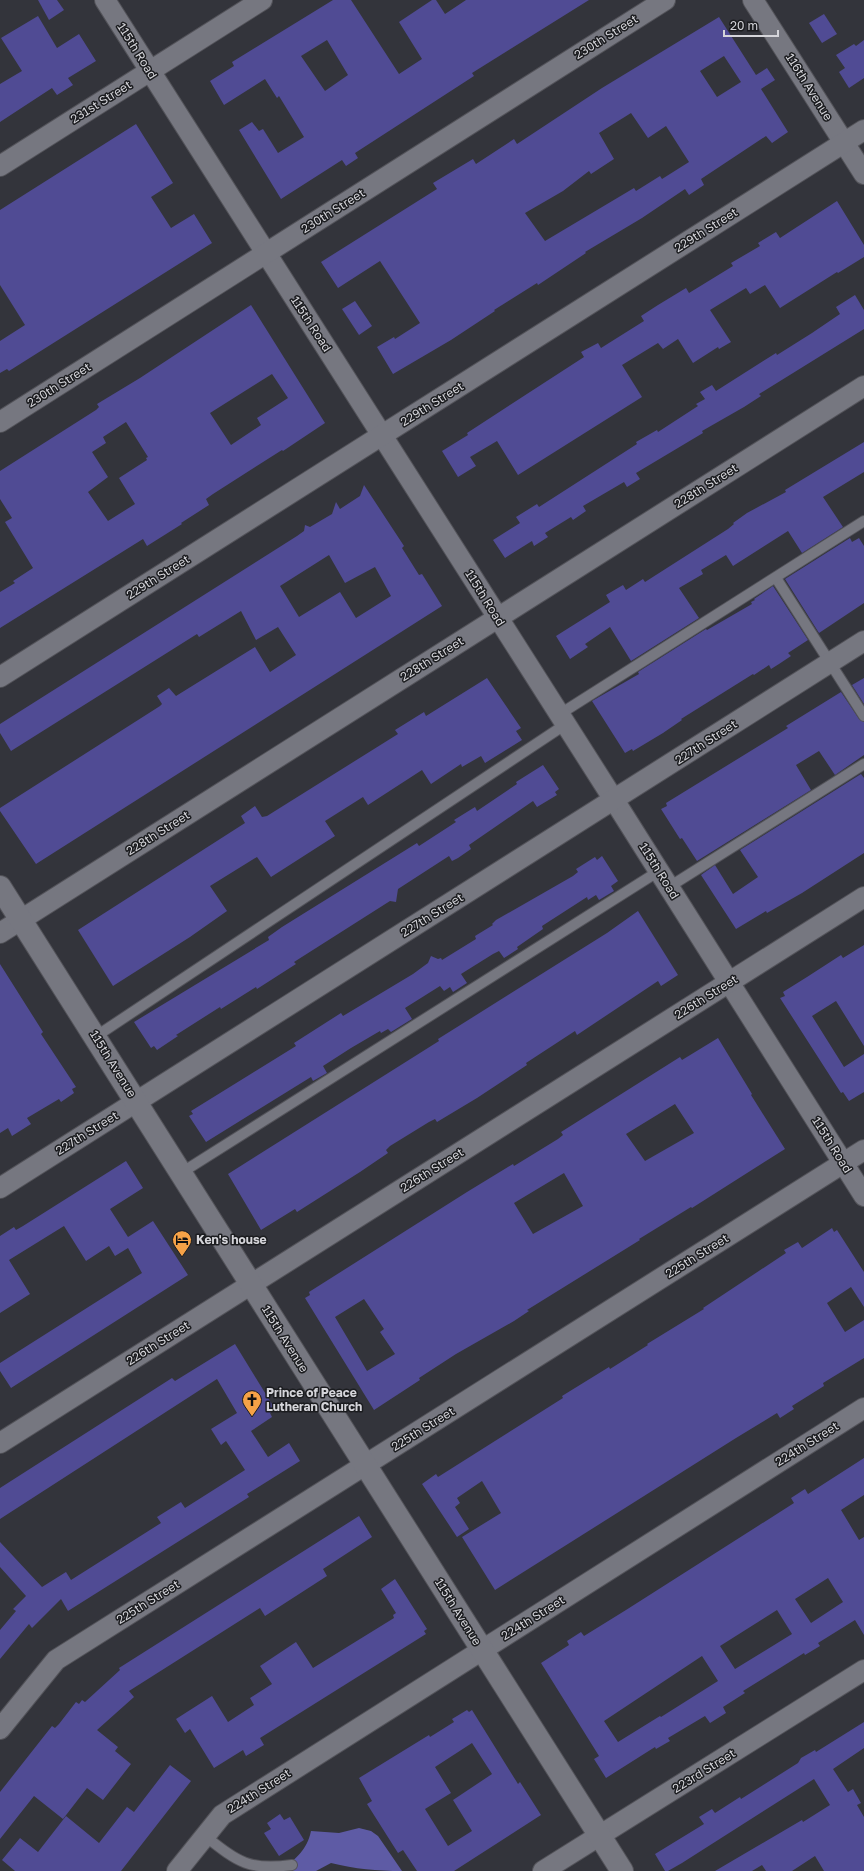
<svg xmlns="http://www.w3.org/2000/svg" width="864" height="1871" font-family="'Golos Text',sans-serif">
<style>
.forest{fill:#5e5ba5}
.building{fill:#504b94;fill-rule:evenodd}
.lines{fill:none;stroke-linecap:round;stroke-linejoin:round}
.lane-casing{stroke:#535359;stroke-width:12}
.street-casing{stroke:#535359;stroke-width:22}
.secondary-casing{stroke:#535359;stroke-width:24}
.lane{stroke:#767780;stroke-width:10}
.street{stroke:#767780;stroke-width:20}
.secondary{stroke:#767780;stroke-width:22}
.labels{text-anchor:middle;stroke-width:3;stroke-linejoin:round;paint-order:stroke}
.street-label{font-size:12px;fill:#d5d5da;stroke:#1b1c1f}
.poi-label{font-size:12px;font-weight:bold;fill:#d5d5da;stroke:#1b1c1f;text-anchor:start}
</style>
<rect width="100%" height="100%" fill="#33343b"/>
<path class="forest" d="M359 1828 371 1831 378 1836 402 1871C377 1871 355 1869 331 1863L316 1871H284C296 1856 307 1851 311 1831L339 1833Z"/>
<g class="building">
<path d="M38 0H57L64 10 49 20Z"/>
<path d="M333 0H351L399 74 422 59 399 22 432 0H436L445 14 466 0H589L472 73 474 76 355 153 358 158 346 166 342 160 281 199 239 130 252 122 259 131 263 129 278 153 304 137 279 96 277 98 265 79 224 105 210 81 234 66 232 62ZM327 40 348 75 325 91 301 56Z"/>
<path d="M824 14 837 34 822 43 809 23Z"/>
<path d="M38 16 57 48 79 34 96 61 68 78 73 85 57 95 52 88 0 122V84L22 71 1 38Z"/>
<path d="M719 17 756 75 767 68 775 80 761 89 788 132 772 143 766 136 701 179 704 185 689 195 685 189 642 218 585 252 586 253 538 285 537 283 494 310 495 311 451 340 393 374 377 347 394 337 395 339 420 323 380 261 338 288 321 262 437 189 433 183 473 159 476 164 514 139 517 144 602 88ZM724 56 741 82 717 97 700 71ZM631 113 648 138 666 126 689 162 662 179 660 176 636 191 634 188 545 241 525 213 563 191 589 171 591 174 614 159 599 133Z"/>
<path d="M864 40V78L849 88 839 72 845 68 836 55 854 44 856 46Z"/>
<path d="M136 124 173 183 151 197 171 228 194 214 212 243 9 371 7 369 0 373V341L25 325 0 285V210Z"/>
<path d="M837 201 864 245V257L838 273 837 272 780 308 765 285 750 294 746 288 710 310 731 342 719 349 718 347 693 363 678 339 663 349 658 343 622 365 642 397 518 475 497 441 470 457 476 466 458 477 442 451 468 435 467 433 584 357 581 352 598 343 601 348 644 321 641 316 658 305 686 288 689 293 733 266 731 263 760 246 758 243 776 232 780 238Z"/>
<path d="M855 295 864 310V329L759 394 761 396 744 407 702 431 703 433 636 473 640 479 627 487 624 482 583 506 586 511 573 520 571 517 545 533 548 537 534 546 532 541 505 558 493 540 520 523 516 517 537 504 539 507 637 444 636 442 657 430 658 432 698 406 696 404 705 399 700 392 712 385 716 391 776 353 777 355 812 333 840 314 836 307Z"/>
<path d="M355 301 372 326 359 335 342 309Z"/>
<path d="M251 305 325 423 283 451 282 450 213 494 206 499 209 505 181 523 182 524 147 546 143 539 0 628V592L15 583 13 581 33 568 5 522 12 518 0 499V471L96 410 99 407 97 404 140 378ZM272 374 288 398 257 418 261 425 231 445 210 413ZM126 422 148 457 146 458 147 460 119 478 135 504 108 521 88 492 108 477 92 452 106 443 103 437Z"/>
<path d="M864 442V472L823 497 843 527 802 553 788 531 733 566 726 555 701 570 703 574 679 588 699 618 631 661 610 627 585 644 588 647 570 659 556 636 610 602 606 595 623 585 626 590 643 579 645 582 728 529 734 524 733 523 747 513 786 492 785 490Z"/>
<path d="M364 485 404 546 402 548 419 575 422 574 442 606 36 864 0 811V808L160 706 162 704 157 696 169 688 176 696 255 647 270 672 296 655 278 627 256 640 241 611 199 637 197 634 11 751 0 733V724L297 536 304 531 305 525 310 527 332 514 336 502 340 509 360 496ZM329 555 345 583 375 567 391 596 356 618 340 592 299 617 280 586Z"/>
<path d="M850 538 852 542 859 538 864 546V603L819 633 785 579Z"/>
<path d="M773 586 808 640 788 653 791 656 779 664 771 669 769 665 754 675 753 674 681 719 682 720 663 733 633 751 632 749 625 753 592 701 639 674 638 672 706 629 707 630 752 604 751 602 755 600 754 599Z"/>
<path d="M487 678 521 728 516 731 522 740 485 763 481 756 462 767 461 764 431 784 422 770 368 805 363 797 325 821 335 836 271 877 257 857 210 886 227 911 190 937 113 986 78 930 245 823 241 816 255 806 262 817 267 816 398 734 395 730 424 712 426 716Z"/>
<path d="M864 678V704L852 685Z"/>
<path d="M841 692 859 719 864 722V755L835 775 819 751 796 765 811 790 697 861 682 838 680 839 661 809 667 806 666 803 788 728 786 726Z"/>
<path d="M543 765 559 789 555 792 557 795 537 807 533 801 469 845 471 849 458 858 452 861 449 856 398 889 396 902 390 901 294 962 296 964 257 989 256 987 221 1009 220 1007 176 1035 178 1036 157 1050 154 1046 151 1048 134 1022 269 940 268 937 282 927 417 843 419 846 456 822 454 820 475 807 477 811 517 784 516 782Z"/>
<path d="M861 774 864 778V853L802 893 767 913 766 911 736 929 701 875 715 865 733 894 758 877 740 850Z"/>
<path d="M602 856 618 881 611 886 614 891 599 900 596 895 588 900 587 897 542 926 543 929 517 947 518 949 504 958 499 951 493 954 461 974 467 983 453 992 450 987 444 991 440 986 405 1008 412 1019 391 1032 388 1029 381 1033 380 1031 351 1048 323 1066 327 1073 313 1081 311 1077 206 1142 189 1116 193 1114 191 1111 296 1046 294 1043 341 1013 343 1016 413 974 428 963 431 956 438 959 441 958 442 960 476 939 475 936 493 925 492 924 496 920 573 876 578 872 576 869 595 857 597 860Z"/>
<path d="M638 911 678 975 661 986 658 981 577 1035 575 1031 526 1063 527 1065 477 1098 437 1122 435 1119 429 1122 390 1146 386 1150 388 1153 360 1172 297 1212 295 1209 261 1230 228 1174 439 1041 438 1039 607 933Z"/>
<path d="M864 945V1046L836 1001 812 1016 844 1067 864 1054V1092L849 1101 843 1092 841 1093 780 998 785 996 783 992 807 977 841 955 843 958Z"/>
<path d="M0 964 43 1032 41 1034 76 1087 72 1089 74 1093 61 1102 59 1099 27 1118 31 1124 12 1136 8 1128 0 1133Z"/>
<path d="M718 1038 752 1094 751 1095 785 1149 692 1208 691 1207 639 1239 640 1240 527 1310 529 1311 514 1321 456 1354 419 1378 420 1380 374 1410 305 1298 310 1295 309 1292 467 1192 513 1164 514 1166 558 1139 563 1135 561 1132 680 1057 682 1060ZM675 1104 694 1133 645 1161 626 1134ZM564 1173 583 1206 533 1234 514 1203ZM364 1299 384 1329 380 1332 395 1354 367 1371 335 1317Z"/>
<path d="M126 1161 143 1188 110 1209 128 1237 153 1221 188 1275 11 1388 0 1371V1363L142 1273 128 1248 115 1256 109 1246 86 1261 64 1226 9 1260 30 1294 0 1313V1236L14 1227 16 1230 23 1226Z"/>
<path d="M832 1228 834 1232 837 1230 864 1272V1307L851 1287 827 1303 845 1332 864 1320V1358L823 1383 824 1386 792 1406 794 1409 780 1418 777 1413 736 1438 495 1590 462 1537 501 1513 482 1481 457 1498 460 1503 455 1507 469 1529 457 1537 422 1484 436 1474 438 1477 563 1398 562 1396 609 1367 610 1369 648 1345 647 1344 704 1309 703 1308 786 1253 784 1250 798 1242 802 1248Z"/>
<path d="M235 1344 275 1409 270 1413 272 1417 251 1431 268 1457 289 1443 300 1461 247 1494 249 1497 68 1611 61 1599 32 1628 29 1624 0 1659V1630L16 1611 13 1609 26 1596 0 1567V1542L42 1587 66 1572 71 1580 161 1523 157 1517 181 1502 185 1508 245 1470 226 1441 221 1445 211 1429 237 1413 217 1379 0 1519V1488L172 1378 175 1381Z"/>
<path d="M864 1458V1495L841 1510 859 1540 864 1537V1635L855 1620 818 1643 820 1646 805 1655 804 1653 743 1691 745 1693 723 1707 726 1713 710 1723 705 1716 668 1738 670 1741 656 1749 655 1747 606 1778 594 1759 599 1756 541 1663 569 1645 567 1641 581 1632 584 1636 626 1610 794 1503 791 1498 805 1489 808 1494ZM828 1578 843 1602 811 1623 795 1599ZM777 1610 792 1634 735 1669 720 1646ZM702 1656 718 1681 661 1717 660 1716 618 1742 604 1721Z"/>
<path d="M359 1516 372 1537 323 1569 327 1576 265 1616 260 1608 129 1691 134 1697 97 1730 118 1747 115 1751 131 1764 103 1800 87 1788 63 1819 34 1796 0 1839V1792L52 1726 55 1728 59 1724 76 1702 79 1704 82 1700 85 1702 120 1670 119 1668Z"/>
<path d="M395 1579 427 1629 424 1631 426 1634 260 1738 264 1745 246 1756 243 1750 214 1768 190 1729 185 1733 176 1719 212 1696 228 1722 254 1705 250 1698 272 1684 260 1666 296 1642 313 1668 394 1618 393 1615 396 1613 381 1589Z"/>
<path d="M467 1710 469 1712 472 1710 518 1784 520 1782 541 1815 454 1871H417L403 1850 398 1853 367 1804 372 1801 359 1778 429 1735 430 1737 454 1722 452 1719ZM472 1743 492 1774 453 1800 472 1831 448 1846 425 1809 451 1793 435 1767Z"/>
<path d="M864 1722V1748L833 1769 848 1792 853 1789 861 1803 857 1805 864 1817V1871H824L815 1856 792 1871H766L762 1865 752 1871H715L802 1820 803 1822 830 1805 814 1779 682 1863 668 1871H665L655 1854 704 1824 699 1817 712 1809 715 1813 740 1797 741 1799 798 1763 801 1758 815 1750 816 1752Z"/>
<path d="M170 1765 191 1781 121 1871H15L2 1860 20 1838 38 1852 66 1816 99 1843 127 1807 134 1812Z"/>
<path d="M280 1814 284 1820 290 1817 304 1840 279 1856 264 1833 271 1829 267 1823Z"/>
</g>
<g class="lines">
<g class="lane-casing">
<g id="lane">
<path d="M776 578 864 716"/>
<path d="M560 714 864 521"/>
<path d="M669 887 864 764"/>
<path d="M95 1037 566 724"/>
<path d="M181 1173 659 871"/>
<path d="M205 1836C238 1862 249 1871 292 1865"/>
</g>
</g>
<g class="street-casing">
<g id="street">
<path d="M105 0 614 800 864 1196"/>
<path d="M753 0 864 174"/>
<path d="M0 166 262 0"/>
<path d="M0 422 665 0"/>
<path d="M0 677 864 130"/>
<path d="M0 933 864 386"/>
<path d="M0 1188 864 641"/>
<path d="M0 1443 864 897"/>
<path d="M0 1729 56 1660 864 1150"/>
<path d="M177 1871 222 1815 864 1408"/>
<path d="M543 1871 864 1670"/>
</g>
</g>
<g class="secondary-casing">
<path id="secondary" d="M0 887 622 1871"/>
</g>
<use href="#lane" class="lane"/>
<use href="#street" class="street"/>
<use href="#secondary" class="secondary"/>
</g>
<defs>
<g id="hotel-pin" transform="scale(1)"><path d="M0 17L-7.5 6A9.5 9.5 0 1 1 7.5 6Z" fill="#f6a247" stroke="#1b1c1f"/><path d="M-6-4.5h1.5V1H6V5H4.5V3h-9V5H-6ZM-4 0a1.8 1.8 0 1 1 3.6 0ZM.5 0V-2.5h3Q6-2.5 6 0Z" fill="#111"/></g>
<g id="church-pin" transform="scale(1)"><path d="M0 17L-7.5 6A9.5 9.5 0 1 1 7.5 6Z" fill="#f6a247" stroke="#1b1c1f"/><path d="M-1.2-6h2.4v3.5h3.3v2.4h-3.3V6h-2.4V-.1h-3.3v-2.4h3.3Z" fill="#111"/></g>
</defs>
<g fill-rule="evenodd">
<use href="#hotel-pin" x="182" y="1240"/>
<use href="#church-pin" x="252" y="1400"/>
</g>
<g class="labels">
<g class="street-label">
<text transform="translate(606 37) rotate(-32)" y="4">230th Street</text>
<text transform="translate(137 51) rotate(58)" y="4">115th Road</text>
<text transform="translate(809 87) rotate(58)" y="4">116th Avenue</text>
<text transform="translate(101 102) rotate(-32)" y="4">231st Street</text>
<text transform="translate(333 211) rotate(-32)" y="4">230th Street</text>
<text transform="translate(706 230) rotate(-32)" y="4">229th Street</text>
<text transform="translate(311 324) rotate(57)" y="4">115th Road</text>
<text transform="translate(59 385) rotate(-32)" y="4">230th Street</text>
<text transform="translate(432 404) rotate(-32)" y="4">229th Street</text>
<text transform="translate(706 486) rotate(-32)" y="4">228th Street</text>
<text transform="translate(158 577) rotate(-32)" y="4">229th Street</text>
<text transform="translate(485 598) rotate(58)" y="4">115th Road</text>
<text transform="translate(432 659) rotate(-32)" y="4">228th Street</text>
<text transform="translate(706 742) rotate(-33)" y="4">227th Street</text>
<text transform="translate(158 833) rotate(-32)" y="4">228th Street</text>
<text transform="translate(659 871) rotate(58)" y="4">115th Road</text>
<text transform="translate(432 915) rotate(-32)" y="4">227th Street</text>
<text transform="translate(706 997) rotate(-32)" y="4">226th Street</text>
<text transform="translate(113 1064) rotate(58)" y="4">115th Avenue</text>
<text transform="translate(87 1133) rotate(-32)" y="4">227th Street</text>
<text transform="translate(832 1145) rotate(58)" y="4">115th Road</text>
<text transform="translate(432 1170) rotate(-32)" y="4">226th Street</text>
<text transform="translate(697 1256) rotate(-32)" y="4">225th Street</text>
<text transform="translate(285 1339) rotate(58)" y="4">115th Avenue</text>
<text transform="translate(158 1343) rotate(-32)" y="4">226th Street</text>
<text transform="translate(423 1429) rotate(-32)" y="4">225th Street</text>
<text transform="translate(807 1444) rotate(-32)" y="4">224th Street</text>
<text transform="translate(148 1602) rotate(-32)" y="4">225th Street</text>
<text transform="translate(458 1612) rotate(58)" y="4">115th Avenue</text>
<text transform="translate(533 1618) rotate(-32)" y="4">224th Street</text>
<text transform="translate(704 1771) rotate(-32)" y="4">223rd Street</text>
<text transform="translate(259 1791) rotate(-32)" y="4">224th Street</text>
</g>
<g class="poi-label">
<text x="196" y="1244">Ken's house</text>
<text x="266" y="1397">Prince of Peace<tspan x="266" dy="14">Lutheran Church</tspan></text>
</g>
</g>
<path d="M724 30v6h54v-6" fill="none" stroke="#d5d5da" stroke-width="2"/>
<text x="730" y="30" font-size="12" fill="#d5d5da" stroke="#1b1c1f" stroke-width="3" paint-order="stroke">20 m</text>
</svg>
